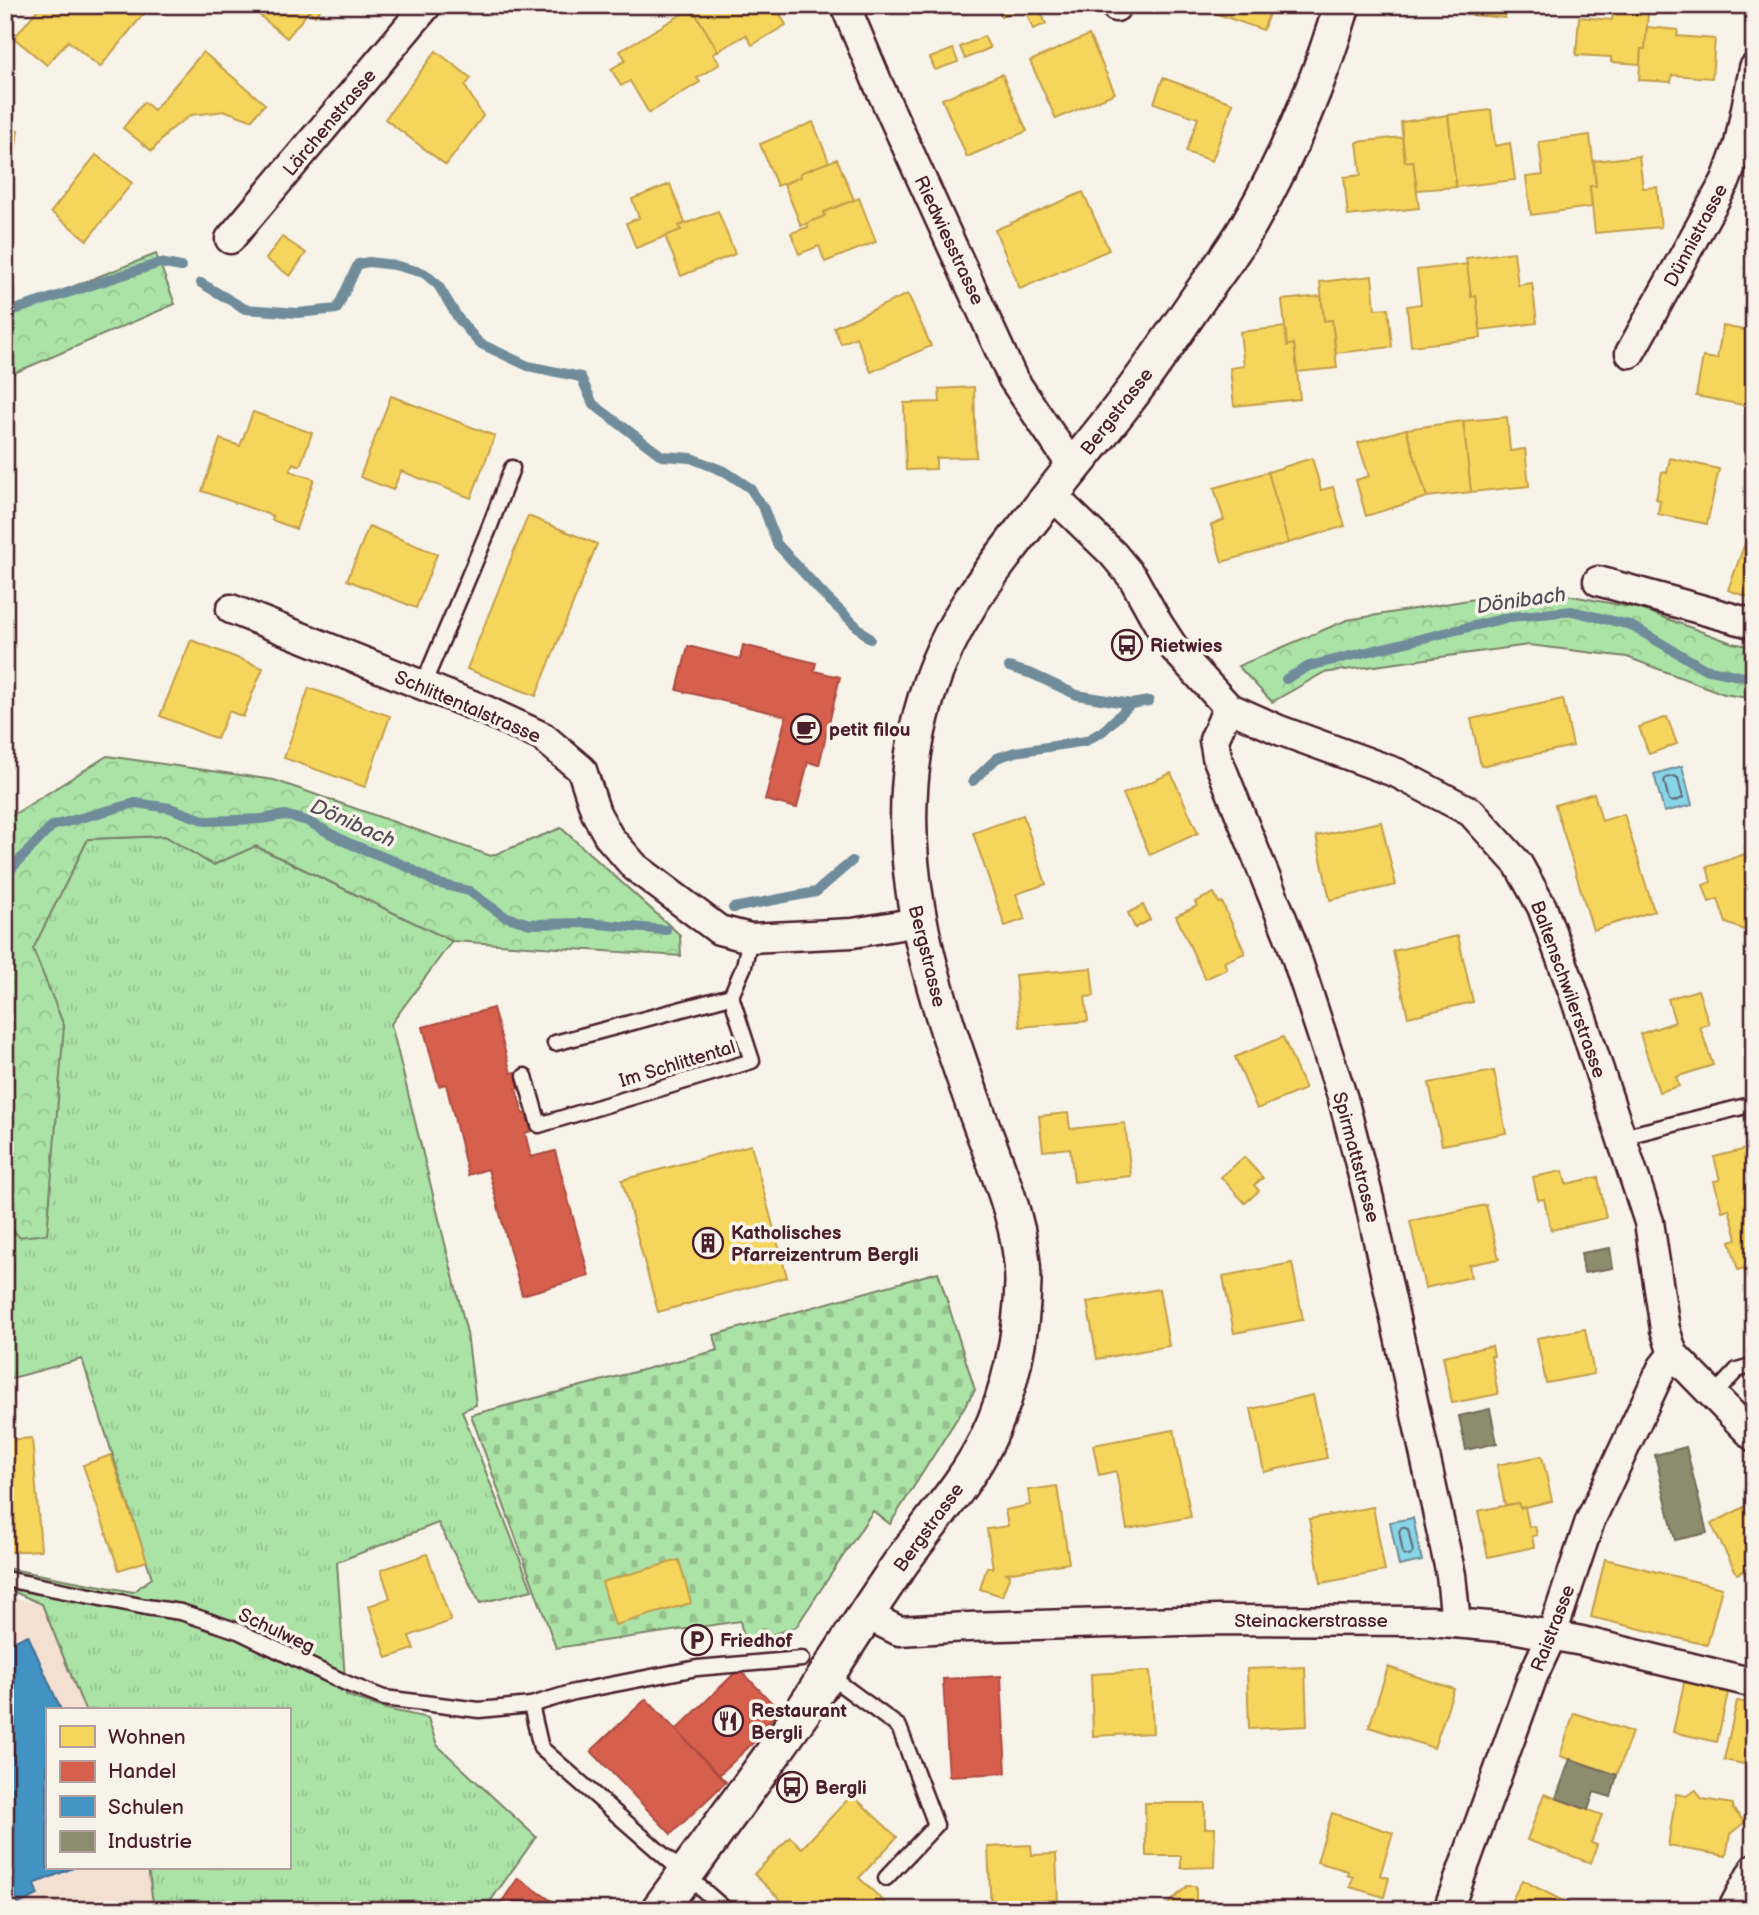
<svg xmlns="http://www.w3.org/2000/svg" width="1759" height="1915" font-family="'Balsamiq Sans',sans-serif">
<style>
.built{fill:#f3e0d2}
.grass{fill:url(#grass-tufts);stroke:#7a8168;stroke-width:2}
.forest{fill:url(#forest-crowns);stroke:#7a8168;stroke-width:2}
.cemetery{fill:url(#cemetery-stones);stroke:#7a8168;stroke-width:2}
.water{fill:#87d5e6;stroke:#6f8c9b;stroke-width:2}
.homes{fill:#f6d55c;stroke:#c29e4d;stroke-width:2}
.shops{fill:#d6604d;stroke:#ac4c43;stroke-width:2}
.schools{fill:#4393c3;stroke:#457095;stroke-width:2}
.industry{fill:#8c8c6e;stroke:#786b5a;stroke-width:2}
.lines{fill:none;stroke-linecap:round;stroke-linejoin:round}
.shore{stroke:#626876;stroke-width:2}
.stream{stroke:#6f8c9b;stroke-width:10}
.service-casing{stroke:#4a1f2b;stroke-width:19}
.minor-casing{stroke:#4a1f2b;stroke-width:33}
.tertiary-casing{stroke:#4a1f2b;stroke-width:40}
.service{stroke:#f7f3e8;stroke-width:14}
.minor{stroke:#f7f3e8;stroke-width:28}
.tertiary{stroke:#f7f3e8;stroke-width:35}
.labels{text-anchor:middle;stroke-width:7;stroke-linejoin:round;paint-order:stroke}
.street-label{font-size:19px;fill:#4a1f2b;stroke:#f7f3e8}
.poi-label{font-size:19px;font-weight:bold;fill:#4a1f2b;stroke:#f7f3e8;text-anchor:start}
.water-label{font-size:21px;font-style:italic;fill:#594c5a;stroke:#f7f3e8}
</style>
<defs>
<pattern id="grass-tufts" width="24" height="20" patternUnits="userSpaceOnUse" patternTransform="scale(1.75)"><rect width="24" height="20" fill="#abe3a6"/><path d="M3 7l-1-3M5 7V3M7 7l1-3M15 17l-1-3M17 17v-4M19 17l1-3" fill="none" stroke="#95c28f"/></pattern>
<pattern id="forest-crowns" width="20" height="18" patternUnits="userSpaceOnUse" patternTransform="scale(1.75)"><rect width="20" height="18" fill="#abe3a6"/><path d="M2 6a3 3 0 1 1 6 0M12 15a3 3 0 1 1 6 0" fill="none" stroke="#95c28f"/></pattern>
<pattern id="cemetery-stones" width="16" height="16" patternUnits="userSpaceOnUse" patternTransform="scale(1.75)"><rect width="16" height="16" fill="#abe3a6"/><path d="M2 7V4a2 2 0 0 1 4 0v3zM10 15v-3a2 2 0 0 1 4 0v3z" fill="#95c28f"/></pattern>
</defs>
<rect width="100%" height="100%" fill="#f7f3e8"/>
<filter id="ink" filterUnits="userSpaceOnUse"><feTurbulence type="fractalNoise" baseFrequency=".0143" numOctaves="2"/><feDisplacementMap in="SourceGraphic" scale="14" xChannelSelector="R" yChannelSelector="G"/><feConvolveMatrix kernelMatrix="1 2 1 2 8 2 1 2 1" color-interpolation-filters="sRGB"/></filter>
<g filter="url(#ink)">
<path class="built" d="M5 1596 42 1604 85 1710H47V1868H148L154 1910H5Z"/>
<path class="grass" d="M165 836 213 865 255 846 452 941 391 1024 467 1333 476 1405 462 1411 532 1590 480 1603 438 1523 337 1562 346 1695 382 1708 428 1718 437 1745 536 1837 484 1910H154L148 1868H289V1710H85L42 1604 5 1588V1568L133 1592 152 1578 82 1359 5 1380V1220L20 1237 64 1026 32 949 88 839Z"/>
<g class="forest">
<path d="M156 254 175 304 5 377V313Z"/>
<path d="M1567 595 1641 609 1732 643 1754 647V699L1724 694 1627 657 1529 645 1323 673 1272 702 1238 666 1347 620 1493 596Z"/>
<path d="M107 756 274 780 491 856 561 828 680 935 681 956 452 941 256 846 213 865 165 836 88 839 33 949 64 1026 47 1234 19 1237 5 1220V820Z"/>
</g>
<path class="cemetery" d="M938 1272 975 1390 890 1524 873 1511 796 1627 745 1643 740 1621 556 1648 471 1415 718 1350 714 1335Z"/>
<g class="water">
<path d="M1682 766 1692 805 1664 812 1654 774Z"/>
<path d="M1413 1518 1422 1561 1399 1566 1390 1522Z"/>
</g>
<g class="homes">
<path d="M41 5H151L100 67 68 41 47 65 14 38Z"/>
<path d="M247 5H324L315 16 309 11 287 38Z"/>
<path d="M690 5H775L786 25 752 45 746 35 718 51 692 8 688 11 685 8Z"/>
<path d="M996 5H1038L1046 24 1033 29 1024 7 1001 17Z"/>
<path d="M1201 5H1272L1263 30 1200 8Z"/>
<path d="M1473 5H1546L1545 13 1506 10 1505 18 1473 15Z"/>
<path d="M692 8 718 51 713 54 720 64 697 78 700 82 649 113 630 81 621 86 611 69 626 60 620 51Z"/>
<path d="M1613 11 1648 13 1645 49H1641L1640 64 1611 62V57L1576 55 1579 17 1612 20Z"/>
<path d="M1647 27 1678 30 1677 36 1715 39 1712 78 1672 75 1671 82 1639 80 1641 49H1645Z"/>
<path d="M1089 35 1115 93 1056 119 1030 61Z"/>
<path d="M984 36 990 48 965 59 960 47Z"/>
<path d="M953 49 958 62 935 70 930 58Z"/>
<path d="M436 51 471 78 465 86 483 116 446 165 385 119Z"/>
<path d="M203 52 265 104 251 120 226 111 191 115 169 131 152 151 123 128 144 102 154 110Z"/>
<path d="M1002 74 1027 131 967 157 942 99Z"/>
<path d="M1163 78 1233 103 1212 161 1186 152 1198 118 1154 103Z"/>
<path d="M1491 110 1495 146 1510 143 1515 180 1456 187 1448 115Z"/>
<path d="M1448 115 1456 187 1417 190 1413 161 1405 162 1401 122Z"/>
<path d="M813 122 829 162 800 173 801 177 777 186 760 144Z"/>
<path d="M5 128 18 130 9 200 5 199Z"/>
<path d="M1590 135 1596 186H1590L1592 207 1531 215 1526 177 1543 175 1539 142Z"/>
<path d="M1402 137 1405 162 1413 161 1419 208 1348 216 1344 177 1361 175 1357 142Z"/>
<path d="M96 155 132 183 87 240 51 212Z"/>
<path d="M1639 156 1643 188 1657 187 1661 227 1595 233 1590 186H1596L1594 161Z"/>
<path d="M837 159 854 200 824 212 825 216 801 226 784 184 801 177 800 173Z"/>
<path d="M670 184 685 223 679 226 681 230 636 248 626 223 639 218 632 199Z"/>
<path d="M1083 192 1109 250 1020 289 995 230Z"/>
<path d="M859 198 876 242 825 262 819 246 799 254 791 233 808 227 807 223 825 216 824 212Z"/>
<path d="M718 211 735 254 681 276 665 236 681 230 679 226Z"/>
<path d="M282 237 306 253 290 276 266 259Z"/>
<path d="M1514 252 1518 285 1532 283 1537 323 1480 330 1476 296 1471 297 1466 258Z"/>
<path d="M1467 264 1471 297 1476 296 1481 338 1411 346 1407 306 1421 304 1417 270Z"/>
<path d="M1372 276 1375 309 1388 308 1392 347 1336 353 1332 320 1324 321 1320 282Z"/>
<path d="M908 294 931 346 871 372 856 337 841 344 834 327Z"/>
<path d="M1321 296 1324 321 1332 320 1337 368 1297 372 1294 344 1287 346 1282 300Z"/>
<path d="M1723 326 1754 332V407L1696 396 1703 357 1717 359Z"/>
<path d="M1285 327 1287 346 1294 344 1300 399 1234 406 1230 368 1244 366 1240 332Z"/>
<path d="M974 387 976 457 936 458V469L906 470 904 403 940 402 939 389Z"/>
<path d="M391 396 495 436 471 498 401 471 393 490 360 477Z"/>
<path d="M253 412 312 433 300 466 293 463 290 471 314 479 296 529 272 520 273 516 202 491 220 439 240 446Z"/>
<path d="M1507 417 1510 451 1525 449 1529 486 1471 492 1463 421Z"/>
<path d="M1463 421 1471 492 1427 497 1406 429Z"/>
<path d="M1406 429 1427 497 1366 516 1356 480 1369 476 1358 443Z"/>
<path d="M1312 458 1321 490 1333 487 1345 526 1288 543 1268 472Z"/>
<path d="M1670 458 1719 469 1707 524 1658 514 1660 500 1656 499 1662 472 1667 473Z"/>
<path d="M1268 472 1288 543 1222 562 1211 525 1224 520 1214 488Z"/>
<path d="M528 516 597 544 536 696 467 669Z"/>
<path d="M369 526 437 554 416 608 347 580Z"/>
<path d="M1748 535 1754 537V599L1728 590Z"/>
<path d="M191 640 263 668 243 717 229 711 217 739 160 716Z"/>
<path d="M309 688 390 716 365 787 284 758Z"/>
<path d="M1563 699 1573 746 1481 766 1471 719Z"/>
<path d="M1667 717 1677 744 1649 754 1639 727Z"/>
<path d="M1171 773 1198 833 1150 855 1123 794Z"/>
<path d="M1754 775V795L1748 777Z"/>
<path d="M1594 793 1602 821 1624 814 1654 911 1593 930 1555 805Z"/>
<path d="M1023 815 1046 884 1016 894 1025 919 1005 926 973 833Z"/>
<path d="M1381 822 1396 885 1330 900 1316 836Z"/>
<path d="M1754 851V931L1750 932 1726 923 1718 899 1709 902 1703 885 1711 882 1707 867Z"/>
<path d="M1214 893 1219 903 1222 902 1245 953 1224 962 1227 969 1205 979 1176 916 1197 906 1195 902Z"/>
<path d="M1143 905 1150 920 1135 928 1128 913Z"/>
<path d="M1458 936 1473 1002 1408 1017 1393 951Z"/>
<path d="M1091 968 1094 996 1085 997 1088 1021 1020 1027 1015 975Z"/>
<path d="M1698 990 1709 1024 1700 1027 1713 1065 1676 1077 1679 1086 1659 1092 1640 1034 1675 1022 1668 999Z"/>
<path d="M1283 1037 1305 1089 1257 1109 1235 1057Z"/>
<path d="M1494 1071 1506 1133 1442 1145 1429 1083Z"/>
<path d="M1068 1113 1070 1129 1125 1123 1131 1176 1074 1182 1070 1148 1043 1151 1039 1116Z"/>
<path d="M751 1145 787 1277 658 1312 622 1180Z"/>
<path d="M1754 1147V1289L1750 1290 1744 1268 1738 1270 1730 1241 1737 1239 1729 1209 1722 1211 1714 1181 1720 1180 1714 1157Z"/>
<path d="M1244 1157 1263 1178 1254 1185 1259 1191 1245 1203 1221 1177Z"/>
<path d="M1563 1171 1566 1184 1598 1177 1606 1218 1551 1230 1544 1199 1538 1200 1533 1177Z"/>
<path d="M1486 1205 1499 1259 1469 1265 1471 1277 1425 1288 1410 1221Z"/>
<path d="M1292 1263 1303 1320 1234 1333 1223 1276Z"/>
<path d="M1159 1289 1169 1346 1097 1359 1087 1302Z"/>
<path d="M1585 1329 1594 1374 1546 1383 1537 1338Z"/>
<path d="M1492 1346 1494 1356H1491L1498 1394 1452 1403 1443 1356Z"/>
<path d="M1313 1395 1327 1458 1264 1472 1251 1409Z"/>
<path d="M1174 1430 1191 1517 1127 1529 1116 1471 1099 1475 1093 1445Z"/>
<path d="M32 1438 41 1550 8 1552 5 1440Z"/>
<path d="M111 1455 147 1561 119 1570 83 1465Z"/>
<path d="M1542 1456 1552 1501 1520 1508 1518 1503 1505 1505 1497 1465Z"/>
<path d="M1057 1486 1069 1563 1006 1573 1010 1575 1002 1596 980 1589 987 1567 993 1568 987 1529 1008 1526 1005 1510 1030 1505 1028 1490Z"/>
<path d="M1754 1502V1591L1743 1571 1737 1574 1711 1524Z"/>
<path d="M1518 1503 1520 1508 1525 1507 1529 1527 1535 1526 1537 1535 1532 1536 1534 1547 1488 1557 1478 1511Z"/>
<path d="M1373 1507 1385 1571 1321 1583 1309 1519Z"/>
<path d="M427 1554 451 1621 409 1636 414 1649 387 1658 369 1606 390 1598 381 1570Z"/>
<path d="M1605 1559 1722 1588 1707 1645 1591 1617Z"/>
<path d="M679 1560 691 1603 615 1625 602 1582Z"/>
<path d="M1305 1667 1307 1726 1249 1729 1247 1669Z"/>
<path d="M1388 1667 1454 1689 1434 1748 1369 1727Z"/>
<path d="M1150 1671 1153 1733 1093 1736 1091 1674Z"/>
<path d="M1685 1679 1729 1688 1717 1742 1673 1732Z"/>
<path d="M1737 1701 1754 1704V1766L1724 1760Z"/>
<path d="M1574 1713 1632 1732 1617 1775 1560 1756Z"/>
<path d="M1696 1790 1702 1799 1733 1804V1809L1745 1822 1730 1834 1726 1856 1668 1846 1676 1794 1686 1796Z"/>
<path d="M1544 1794 1602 1815 1591 1843 1597 1845 1591 1863 1527 1840Z"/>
<path d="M852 1795 897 1837 859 1878 893 1910H791L754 1874 790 1837 802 1848Z"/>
<path d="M1145 1803H1205V1828H1215L1214 1867 1181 1868V1856H1146Z"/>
<path d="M1332 1813 1393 1833 1380 1875 1389 1878 1384 1897 1350 1887 1353 1877 1347 1875 1348 1871 1317 1862Z"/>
<path d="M1031 1845 1032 1855 1056 1854 1058 1903 1034 1904V1910H991L988 1847Z"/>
<path d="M1522 1880 1577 1908V1910H1507Z"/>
<path d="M1187 1886H1196V1901H1216V1910H1162Z"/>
</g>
<g class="shops">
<path d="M743 645 816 663 814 671 840 677 819 765 808 762 797 808 765 800 786 716 677 690 688 646 740 659Z"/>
<path d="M493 1008 511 1073 516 1072 520 1088 516 1089 523 1114 526 1113 531 1131 525 1133 531 1157 555 1151 589 1276 522 1295 488 1169 468 1175 446 1084 439 1086 423 1027Z"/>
<path d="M739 1669 780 1711 752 1738 755 1741 719 1775 676 1730Z"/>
<path d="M1001 1676 1006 1773 949 1776 943 1679Z"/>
<path d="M646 1699 726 1782 671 1834 591 1751Z"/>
<path d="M518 1878 565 1910H496Z"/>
</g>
<path class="schools" d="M28 1635 61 1710H47V1868H73L34 1884 38 1895 19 1904 5 1872V1645Z"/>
<g class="industry">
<path d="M1610 1248 1613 1268 1584 1273 1581 1253Z"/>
<path d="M1490 1409 1497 1443 1466 1450 1459 1416Z"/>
<path d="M1686 1447 1707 1533 1675 1540 1655 1455Z"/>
<path d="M1570 1759 1617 1775 1611 1797 1594 1792 1588 1810 1556 1798Z"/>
</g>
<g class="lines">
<g class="shore">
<path d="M1674 776 1678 778 1683 798 1672 802 1669 800 1664 781 1666 778Z"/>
<path d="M1402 1527 1408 1529 1413 1552 1410 1556 1403 1554 1399 1531Z"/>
</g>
<g class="stream">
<path d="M201 283 245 309 298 313 337 309 358 264 369 262 394 265 424 273 438 285 458 318 479 343 528 366 581 377 593 404 662 456 691 458 726 472 750 488 764 509 777 544 825 596 870 639"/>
<path d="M5 313 160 263 181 267"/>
<path d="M1009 667 1032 674 1077 695 1131 704"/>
<path d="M1286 679 1309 666 1510 617 1572 611 1630 625 1705 669 1754 679"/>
<path d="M973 781 997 758 1015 752 1086 741 1103 731 1131 704 1149 701"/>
<path d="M5 887 11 869 52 826 135 803 170 808 206 821 261 819 285 815 307 821 346 842 408 867 436 883 469 891 504 916 530 924 587 923 666 930"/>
<path d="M733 908 816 892 852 861"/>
</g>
<g class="service-casing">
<g id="service">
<path d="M423 685 488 531 512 468"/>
<path d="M555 1043 731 996"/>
<path d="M525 1076 539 1125 752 1061 731 996 744 966 750 938"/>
<path d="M1622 1137 1754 1104"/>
<path d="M1713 1396 1737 1370 1754 1365"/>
<path d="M5 1579 146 1607 181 1612 238 1631 348 1684 384 1698 479 1710 531 1705 574 1692 697 1668 802 1659"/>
<path d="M827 1674 899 1727 936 1825 886 1878"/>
<path d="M531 1705 541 1748 726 1910"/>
</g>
</g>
<g class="minor-casing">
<g id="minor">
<path d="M845 5 879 86 1013 379 1072 466"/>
<path d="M1116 7 1117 5"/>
<path d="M230 239 427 5"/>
<path d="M1630 353 1726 180 1739 144 1754 68"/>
<path d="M1051 494 1113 554 1133 578 1159 625 1174 648 1228 707 1279 730 1397 773 1471 812 1518 864 1542 907 1573 991 1649 1222 1665 1329 1673 1354 1754 1437"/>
<path d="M1598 581 1754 624"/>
<path d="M231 609 485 710 543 737 582 770 596 813 609 837 635 867 719 930 750 938 853 933 918 922"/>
<path d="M1228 707 1214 740 1217 757 1291 941 1343 1099 1369 1199 1451 1575 1456 1623"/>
<path d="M867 1615 899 1631 967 1627 1219 1620 1430 1621 1512 1628 1582 1641 1754 1683"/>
<path d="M1448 1910 1533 1676 1551 1637 1590 1521 1662 1368 1673 1354"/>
<path d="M1732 1910 1754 1869"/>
</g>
</g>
<g class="tertiary-casing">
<path id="tertiary" d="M659 1910C708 1843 758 1776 805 1708 837 1660 867 1611 900 1564 929 1523 965 1485 987 1440 1010 1393 1022 1334 1023 1282 1023 1225 997 1169 978 1116 929 979 881 841 927 695 949 624 986 577 1031 520 1060 483 1090 447 1119 410 1148 373 1174 334 1200 296 1217 272 1235 249 1249 224 1288 156 1320 80 1342 5"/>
</g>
<use href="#service" class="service"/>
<use href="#minor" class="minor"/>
<use href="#tertiary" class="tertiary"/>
</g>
</g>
<defs>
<g id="bus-ring" transform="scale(1.575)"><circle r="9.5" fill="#f7f3e8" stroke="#4a1f2b" stroke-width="1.5"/><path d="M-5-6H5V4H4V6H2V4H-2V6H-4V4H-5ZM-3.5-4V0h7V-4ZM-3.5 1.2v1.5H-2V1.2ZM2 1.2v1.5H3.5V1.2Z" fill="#4a1f2b"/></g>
<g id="cafe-ring" transform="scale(1.575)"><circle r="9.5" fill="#f7f3e8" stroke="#4a1f2b" stroke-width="1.5"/><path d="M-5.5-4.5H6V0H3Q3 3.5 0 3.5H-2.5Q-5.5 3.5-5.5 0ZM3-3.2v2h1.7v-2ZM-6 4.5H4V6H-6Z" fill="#4a1f2b"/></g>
<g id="building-ring" transform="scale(1.575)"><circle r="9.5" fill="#f7f3e8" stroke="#4a1f2b" stroke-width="1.5"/><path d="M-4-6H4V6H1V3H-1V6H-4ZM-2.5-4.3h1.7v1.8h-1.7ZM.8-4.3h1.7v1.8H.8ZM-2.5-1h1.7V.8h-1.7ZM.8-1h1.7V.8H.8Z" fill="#4a1f2b"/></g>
<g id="parking-ring" transform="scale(1.575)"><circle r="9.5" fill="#f7f3e8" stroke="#4a1f2b" stroke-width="1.5"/><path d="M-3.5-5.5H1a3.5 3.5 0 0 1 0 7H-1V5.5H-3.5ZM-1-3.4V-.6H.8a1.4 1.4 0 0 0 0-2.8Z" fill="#4a1f2b"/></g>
<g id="restaurant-ring" transform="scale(1.575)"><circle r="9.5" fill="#f7f3e8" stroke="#4a1f2b" stroke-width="1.5"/><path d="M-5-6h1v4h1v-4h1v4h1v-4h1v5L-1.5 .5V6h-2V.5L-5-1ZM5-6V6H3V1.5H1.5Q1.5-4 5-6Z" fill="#4a1f2b"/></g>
</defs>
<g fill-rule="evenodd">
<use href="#bus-ring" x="1127" y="645"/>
<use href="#cafe-ring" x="806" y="729"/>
<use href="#building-ring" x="708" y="1243"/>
<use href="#parking-ring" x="697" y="1640"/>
<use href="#restaurant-ring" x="728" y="1721"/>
<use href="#bus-ring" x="792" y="1787"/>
</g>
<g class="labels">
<g class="street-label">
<text transform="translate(329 122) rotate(-50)" y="7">Lärchenstrasse</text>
<text transform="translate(1695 235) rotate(-62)" y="7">Dünnistrasse</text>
<text transform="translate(950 240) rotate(65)" y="7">Riedwiesstrasse</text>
<text transform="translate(1116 411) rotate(-52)" y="7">Bergstrasse</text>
<text transform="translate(468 706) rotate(23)" y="7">Schlittentalstrasse</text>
<text transform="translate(928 956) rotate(76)" y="7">Bergstrasse</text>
<text transform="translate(1569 989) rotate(70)" y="7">Baltenschwilerstrasse</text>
<text transform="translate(677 1063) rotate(-17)" y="7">Im Schlittental</text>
<text transform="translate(1357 1157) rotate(75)" y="7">Spirmattstrasse</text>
<text transform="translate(928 1527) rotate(-54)" y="7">Bergstrasse</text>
<text x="1311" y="1627">Steinackerstrasse</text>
<text transform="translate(1552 1628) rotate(-69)" y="7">Raistrasse</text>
<text transform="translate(277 1630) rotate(25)" y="7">Schulweg</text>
</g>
<g class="poi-label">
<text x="1150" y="652">Rietwies</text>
<text x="829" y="736">petit filou</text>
<text x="731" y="1239">Katholisches<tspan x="731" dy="22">Pfarreizentrum Bergli</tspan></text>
<text x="720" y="1647">Friedhof</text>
<text x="751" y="1717">Restaurant<tspan x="751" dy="22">Bergli</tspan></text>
<text x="815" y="1794">Bergli</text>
</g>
<g class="water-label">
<text transform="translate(1521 600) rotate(-8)" y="7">Dönibach</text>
<text transform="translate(353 823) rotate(24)" y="7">Dönibach</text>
</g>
</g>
<rect width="1759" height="1915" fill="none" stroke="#f7f3e8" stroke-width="28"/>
<rect x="14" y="14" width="1731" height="1887" fill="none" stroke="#4a1f2b" stroke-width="2.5" filter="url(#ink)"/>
<rect x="46" y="1708" width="245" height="161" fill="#f7f3e8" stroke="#b29e9c" stroke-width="2"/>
<rect x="60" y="1726" width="35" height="21" fill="#f6d55c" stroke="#b29e9c" stroke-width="2"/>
<text x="108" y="1744" font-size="21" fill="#4a1f2b">Wohnen</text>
<rect x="60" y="1761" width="35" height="21" fill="#d6604d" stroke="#b29e9c" stroke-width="2"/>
<text x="108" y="1778" font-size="21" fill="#4a1f2b">Handel</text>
<rect x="60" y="1796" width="35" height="21" fill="#4393c3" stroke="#b29e9c" stroke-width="2"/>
<text x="108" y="1814" font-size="21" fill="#4a1f2b">Schulen</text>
<rect x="60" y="1831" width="35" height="21" fill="#8c8c6e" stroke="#b29e9c" stroke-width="2"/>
<text x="108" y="1848" font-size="21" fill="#4a1f2b">Industrie</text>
</svg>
